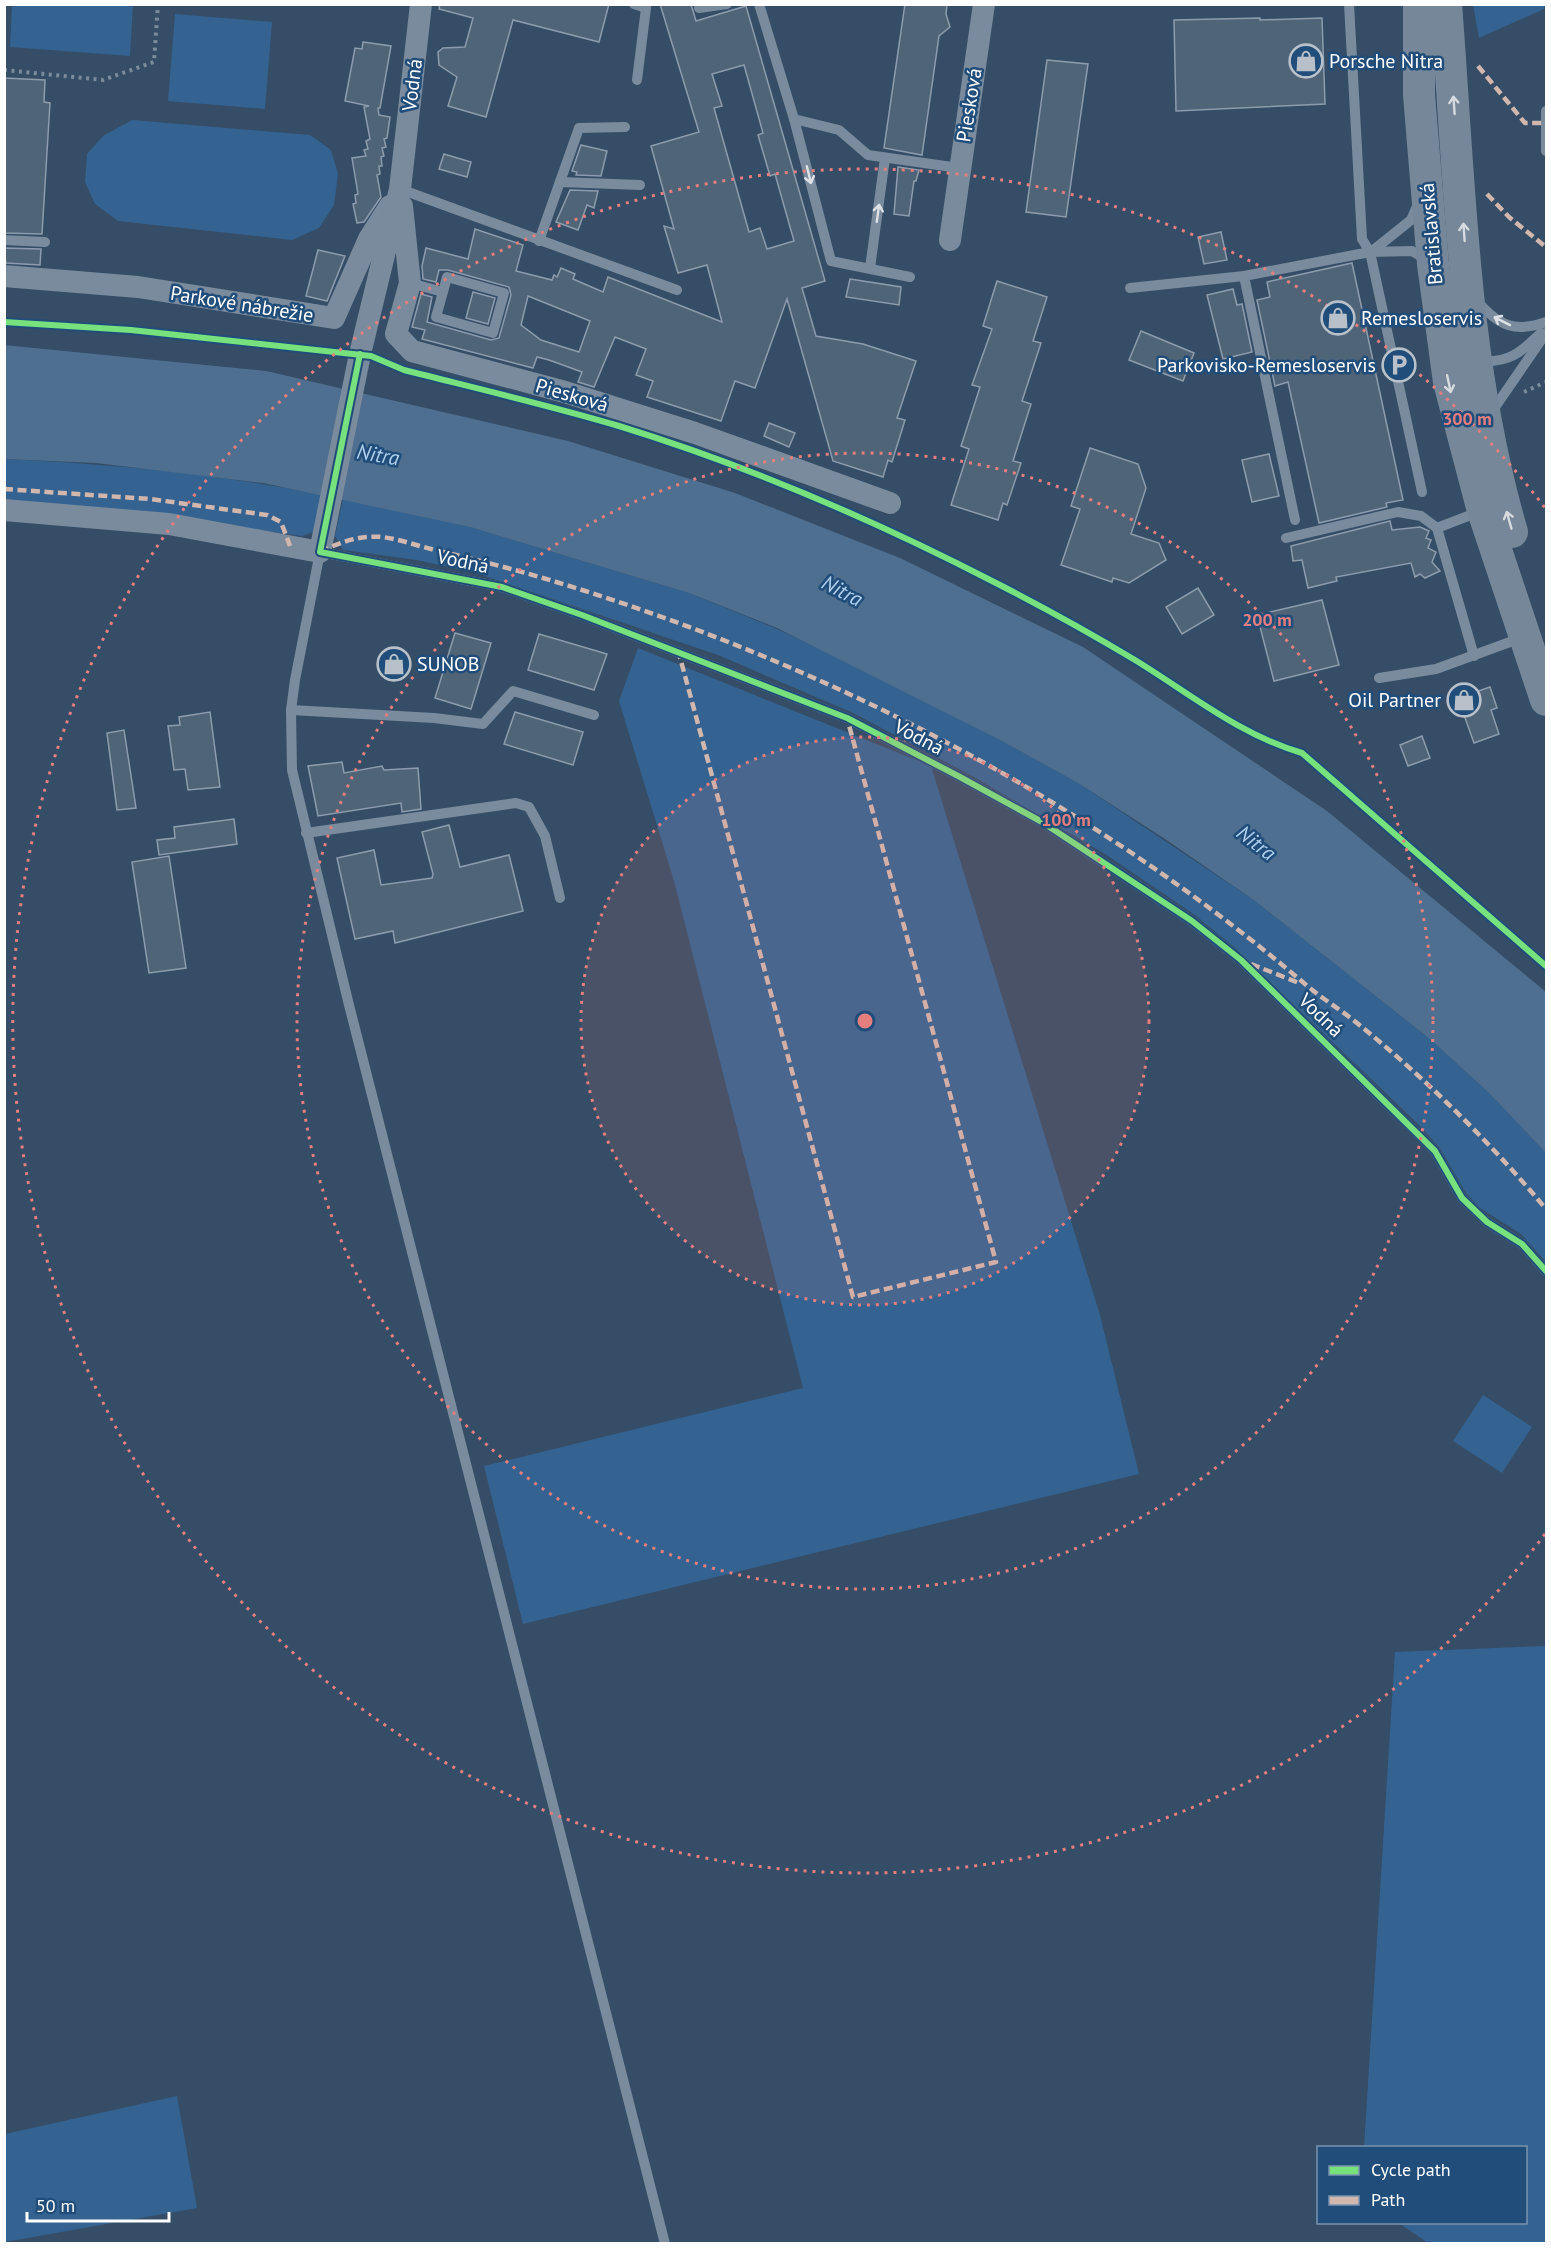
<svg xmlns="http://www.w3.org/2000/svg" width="1551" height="2248" font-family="'PT Sans',sans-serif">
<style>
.green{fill:#346391}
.water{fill:#4e6f8f}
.building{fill:#506478;stroke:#8d9cac;stroke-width:1.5;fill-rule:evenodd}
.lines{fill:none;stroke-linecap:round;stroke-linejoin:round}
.path{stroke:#798b9d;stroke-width:4;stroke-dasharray:3 4.5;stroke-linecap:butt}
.lane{stroke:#798b9d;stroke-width:10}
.street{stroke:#798b9d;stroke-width:22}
.secondary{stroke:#768799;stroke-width:32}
.quiet{stroke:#d1b7ad;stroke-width:4.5;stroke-dasharray:9 4.5;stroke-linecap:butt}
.cycleway-casing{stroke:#214d7a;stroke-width:10}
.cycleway{stroke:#77e17e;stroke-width:6}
.oneway{stroke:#d6dbe0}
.oneway2{stroke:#dee2e6}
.ring{fill:none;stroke:#e67e7e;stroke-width:3;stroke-dasharray:3 6}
.labels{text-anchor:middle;stroke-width:5;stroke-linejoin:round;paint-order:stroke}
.poi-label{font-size:20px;fill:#fff;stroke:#214d7a;text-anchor:start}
.street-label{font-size:20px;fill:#fff;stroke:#214d7a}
.water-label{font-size:21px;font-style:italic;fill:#aecfed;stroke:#214d7a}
.centre{fill:#e67e7e;stroke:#214d7a;stroke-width:3}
.ring-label{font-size:18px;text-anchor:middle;font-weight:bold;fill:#e67e7e;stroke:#214d7a;stroke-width:5;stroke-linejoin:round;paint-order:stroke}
</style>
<rect width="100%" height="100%" fill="#354d66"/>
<g class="green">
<path d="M12 5H133L130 56 10 47Z"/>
<path d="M1473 5 1546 4 1544 9 1479 38Z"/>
<path d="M175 14 272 22 265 109 168 101Z"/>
<path d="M132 120 310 135 331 150 338 174 334 205 319 228 292 240 118 221 95 204 85 182 87 154 103 136Z"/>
<path d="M5 459C112 464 218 474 323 495L316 531 302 536 221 525 5 506Z"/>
<path d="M343 499 470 527 689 593 777 629 842 659 1000 740 1078 783 1255 901 1430 1039 1489 1093 1546 1153V1262L1521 1234 1480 1208 1466 1193 1440 1148 1420 1126 1234 947 1195 915 1105 854 974 777 853 713 718 655 476 573 417 560 343 550 335 536Z"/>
<path d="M638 648 931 766 1100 1315 1139 1474 523 1624 484 1466 803 1388 674 881 619 701Z"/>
<path d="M1483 1395 1532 1427 1502 1473 1453 1441Z"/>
<path d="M1546 1646V2243H1428L1399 2223 1526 2222V2148L1364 2147 1395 1652Z"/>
<path d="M177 2096 197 2208 5 2242V2134Z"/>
</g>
<path class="water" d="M4 345 266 371 568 441 735 493 900 558 1083 647 1327 811 1546 992V1153L1489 1093 1430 1039 1255 901 1165 839 1078 783 1000 740 777 628 689 593 470 527 263 483 96 463 5 459Z"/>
<g class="building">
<path d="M440 4H609L599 42 513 20 486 117 448 106 457 77 439 65 438 52 443 48 465 47 473 18 439 9Z"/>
<path d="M660 4H691L696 21 746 6 825 281 802 288 816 336 863 344 916 361 897 418 905 420 892 462 888 460 883 477 833 461 787 299 755 388 735 381 721 421 647 397 653 381 636 375 646 349 615 337 594 387 578 382 582 372 549 360 537 357 533 368 422 339 425 330 412 327 421 294 432 297 427 322 491 340 499 338 511 295 509 287 448 270H439L436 282 423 279 422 266 426 248 468 259 475 229 523 245 516 271 552 280 554 275 557 277 561 268 575 274 573 279 603 292 608 277 722 322 707 265 678 273 664 226 674 229 651 146 699 132ZM744 65 763 133 758 135 770 176 775 174 794 241 767 249 760 228 749 232 714 108 722 106 712 74ZM528 296 590 321 579 352 541 340 521 325Z"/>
<path d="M905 4H947L946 14 950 27 939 36 922 155 884 148Z"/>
<path d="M1260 18V20L1322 18 1325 104 1176 111 1174 20Z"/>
<path d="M363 42 391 46 380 108H378L379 115 390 117 387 138 384 139 386 147 382 148 384 156 381 157 382 166H379L380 174 377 175 381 197 364 222 357 223 353 204 356 203 355 195 358 194 352 158 366 156 364 150 368 149 366 141 370 139 364 107 369 106 345 101 355 48 362 49Z"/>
<path d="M1047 60 1088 64 1066 217 1026 212Z"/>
<path d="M4 78 45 80 44 102 50 103 42 234 4 233Z"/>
<path d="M581 145 607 151 601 176 576 175 577 172 572 171Z"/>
<path d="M444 154 471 162 467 177 439 169Z"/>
<path d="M898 167 919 170 916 181H914L909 216 894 214Z"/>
<path d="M570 190 598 191 594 208 587 205 578 230 556 222Z"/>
<path d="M1221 232 1227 260 1204 264 1198 237Z"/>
<path d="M4 248 41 249 40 265 6 263Z"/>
<path d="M318 250 345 256 327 301 306 296Z"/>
<path d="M1352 263 1403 500 1386 503 1387 507 1319 523 1288 382 1275 386 1257 300 1270 297 1267 282Z"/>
<path d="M850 279 901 287 899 305 846 297Z"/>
<path d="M997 281 1047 297 1033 341 1041 343 1022 401 1031 404 1013 461 1021 463 1007 505 1003 503 998 520 951 505 969 449 961 446 980 387 972 385 992 329 983 326Z"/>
<path d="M1233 289 1237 305 1242 304 1252 352 1223 359 1207 295Z"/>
<path d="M473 292 495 298 488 324 466 318Z"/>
<path d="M1141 331 1194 353 1183 381 1129 360Z"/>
<path d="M769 423 795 433 789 447 764 436Z"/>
<path d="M1090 448 1138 464 1146 488 1131 534 1159 543 1166 560 1129 583 1113 578 1112 582 1061 565 1080 509 1071 506Z"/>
<path d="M1269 454 1279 496 1252 502 1242 460Z"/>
<path d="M1390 521 1392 530 1420 527 1429 531 1426 538 1431 540 1428 548 1436 552 1432 562 1440 571 1425 578 1420 574 1415 577 1411 563 1336 577 1337 581 1308 588 1302 560 1293 561 1291 546Z"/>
<path d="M1198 588 1214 615 1182 634 1166 607Z"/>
<path d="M1322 600 1339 665 1274 681 1257 615Z"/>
<path d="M455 633 491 643 471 709 435 698Z"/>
<path d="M539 634 607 654 594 690 528 670Z"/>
<path d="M1490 687 1497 708 1491 710 1499 734 1474 743 1458 698Z"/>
<path d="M210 712 220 787 188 790 185 769 174 770 168 726 180 725 179 717Z"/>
<path d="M515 712 583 732 573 765 504 744Z"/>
<path d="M124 730 136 808 117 810 107 733Z"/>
<path d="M1422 736 1430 758 1408 766 1400 745Z"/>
<path d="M342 762 344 773 382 766 384 770 418 768 421 809 402 812 401 803 318 816 308 766Z"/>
<path d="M234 819 237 844 159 855 157 840 175 838 174 827Z"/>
<path d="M449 825 460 867 509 855 523 911 395 943 393 931 355 939 337 858 374 850 381 885 432 878 433 874 422 832Z"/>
<path d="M169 856 186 968 149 973 132 862Z"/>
</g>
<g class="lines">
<g class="path">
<path d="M4 70 103 80 154 62 158 4"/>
<path d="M1524 392 1546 382"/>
</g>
<g class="lane">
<path d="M634 4 646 8 637 80"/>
<path d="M759 4 794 119 839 130 868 155 959 168"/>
<path d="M1349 4 1362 239 1370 252 1422 492"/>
<path d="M699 8 727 4"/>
<path d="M1546 111V151"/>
<path d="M794 119 831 261 910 277"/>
<path d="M560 182 640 185"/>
<path d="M400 189 677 290"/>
<path d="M4 240 45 242"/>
<path d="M539 241 579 128 625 127"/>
<path d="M1371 252 1411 220 1418 204"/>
<path d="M870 268 885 158"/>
<path d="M410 283 443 292 447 277 504 293 493 333 436 317 443 292"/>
<path d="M1130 288 1244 276"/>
<path d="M1477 301C1499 326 1515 333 1546 322"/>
<path d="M1480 361C1510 363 1521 352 1541 333"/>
<path d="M1491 413 1546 333"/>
<path d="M1295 520 1244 276 1370 252 1412 251 1427 260"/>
<path d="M1286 538 1398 512 1421 516 1437 528"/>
<path d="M1474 656 1437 528 1481 511"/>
<path d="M1379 678 1436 669 1521 638"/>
<path d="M291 710 434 718 483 724 513 691 594 715"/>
<path d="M306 833 516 803 529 807 545 836 560 898"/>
<path d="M665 2244 349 1005 292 770 291 710 295 680 320 552 502 587 582 615 847 718 960 777 1042 822 1192 921 1241 960 1435 1151 1462 1198 1487 1222 1522 1244 1546 1271"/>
</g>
<g class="street">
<path d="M402 206 410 283 396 334 412 351 565 392 695 433 890 503"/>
<path d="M950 240 984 4"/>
<path d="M4 276 138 287 334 318 369 239 390 206"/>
<path d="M4 510 169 524 320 552 360 354 400 189 421 4"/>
</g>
<g class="secondary">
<path d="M1419 4V95L1433 264 1449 382 1483 511 1546 700"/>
<path d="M1446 4C1460 181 1462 362 1512 532"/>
</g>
<g class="quiet">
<path d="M1478 66 1525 123H1546"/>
<path d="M1487 194 1509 217 1546 247"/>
<path d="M4 489 150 499 267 515 281 522 290 546"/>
<path d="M320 552C340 542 360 535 382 537 399 539 415 545 431 549 469 558 506 567 543 578 819 660 1085 797 1305 984 1321 998 1340 1009 1357 1023 1425 1078 1490 1142 1546 1209"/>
<path d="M678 650 853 1297 996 1262 847 718"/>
<path d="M1251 964 1299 983"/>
</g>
<g class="cycleway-casing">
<g id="cycleway">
<path d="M4 322 131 330 371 356 404 370C475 388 548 405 619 426 749 466 876 521 996 583 1043 607 1090 633 1135 660 1189 693 1240 735 1302 753L1546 966"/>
<path d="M360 354 320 552 502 587 582 615 847 718 960 777 1042 822 1192 921 1241 960 1435 1151 1462 1198 1487 1222 1522 1244 1546 1271"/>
</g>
</g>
<use href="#cycleway" class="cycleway"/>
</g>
<defs><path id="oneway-shaft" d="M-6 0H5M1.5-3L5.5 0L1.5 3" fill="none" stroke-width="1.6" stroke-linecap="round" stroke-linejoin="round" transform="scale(1.5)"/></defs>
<g class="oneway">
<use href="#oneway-shaft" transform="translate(1454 105) rotate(-94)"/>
<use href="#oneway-shaft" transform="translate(1464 232) rotate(-94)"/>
<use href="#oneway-shaft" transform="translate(1449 384) rotate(78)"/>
<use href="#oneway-shaft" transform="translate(1509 520) rotate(-106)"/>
</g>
<g class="oneway2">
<use href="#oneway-shaft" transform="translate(809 175) rotate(76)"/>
<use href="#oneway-shaft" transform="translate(878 213) rotate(-82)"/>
<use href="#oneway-shaft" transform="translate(1502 321) rotate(-153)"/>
</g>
<circle cx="865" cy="1021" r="284" fill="#e67e7e" fill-opacity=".12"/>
<g class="ring">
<circle cx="865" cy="1021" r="284"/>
<circle cx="865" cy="1021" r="568"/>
<path d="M1545 1534A852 852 0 1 1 1545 508"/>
</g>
<defs>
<g id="shop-ring" transform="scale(1.725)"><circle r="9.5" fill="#214d7a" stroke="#b8c1c9" stroke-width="1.5"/><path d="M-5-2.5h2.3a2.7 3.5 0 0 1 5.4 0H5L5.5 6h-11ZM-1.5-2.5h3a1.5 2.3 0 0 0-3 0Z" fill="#b8c1c9"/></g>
<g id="parking-ring" transform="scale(1.725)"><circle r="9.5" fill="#214d7a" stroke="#b8c1c9" stroke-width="1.5"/><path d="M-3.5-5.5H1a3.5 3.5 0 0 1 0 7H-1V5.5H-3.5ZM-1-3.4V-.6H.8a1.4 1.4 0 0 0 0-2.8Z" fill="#b8c1c9"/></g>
</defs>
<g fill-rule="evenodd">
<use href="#shop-ring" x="1306" y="61"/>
<use href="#shop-ring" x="1338" y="318"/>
<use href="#parking-ring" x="1399" y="365"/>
<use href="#shop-ring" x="394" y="664"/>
<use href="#shop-ring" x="1464" y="700"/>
</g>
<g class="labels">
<g class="poi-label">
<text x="1329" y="68">Porsche Nitra</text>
<text x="1361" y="325">Remesloservis</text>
<text x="1376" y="372" text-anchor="end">Parkovisko-Remesloservis</text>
<text x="417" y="671">SUNOB</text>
<text x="1441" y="707" text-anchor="end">Oil Partner</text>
</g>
<g class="street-label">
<text transform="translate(412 85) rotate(-83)" y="7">Vodná</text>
<text transform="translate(969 105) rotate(-81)" y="7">Piesková</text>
<text transform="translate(1431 234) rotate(-95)" y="7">Bratislavská</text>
<text transform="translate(242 304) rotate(9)" y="7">Parkové nábrežie</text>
<text transform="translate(572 395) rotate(16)" y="7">Piesková</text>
<text transform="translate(463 561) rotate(12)" y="7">Vodná</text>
<text transform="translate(919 737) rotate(28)" y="7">Vodná</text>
<text transform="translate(1321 1015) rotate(44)" y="7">Vodná</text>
</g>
<g class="water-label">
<text transform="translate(378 455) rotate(10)" y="7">Nitra</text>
<text transform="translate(842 591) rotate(28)" y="7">Nitra</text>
<text transform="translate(1256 843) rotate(38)" y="7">Nitra</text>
</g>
</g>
<circle cx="865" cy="1021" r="9" class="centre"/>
<g class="ring-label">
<text x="1467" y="425">300 m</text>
<text x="1267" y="626">200 m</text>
<text x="1066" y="826">100 m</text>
</g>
<rect width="1551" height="2248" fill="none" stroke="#ffffff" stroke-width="12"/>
<rect x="1317" y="2146" width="210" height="78" fill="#214d7a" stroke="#7a94af" stroke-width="1.5"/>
<rect x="1329" y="2166" width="30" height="9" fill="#77e17e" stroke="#7a94af" stroke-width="1.5"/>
<text x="1371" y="2176" font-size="18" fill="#ffffff">Cycle path</text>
<rect x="1329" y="2196" width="30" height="9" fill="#d1b7ad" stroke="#7a94af" stroke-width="1.5"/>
<text x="1371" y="2206" font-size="18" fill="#ffffff">Path</text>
<path d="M27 2212v9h142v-9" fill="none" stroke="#ffffff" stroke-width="3"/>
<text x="36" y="2212" font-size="18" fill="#ffffff" stroke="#214d7a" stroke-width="4.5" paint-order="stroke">50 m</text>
</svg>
